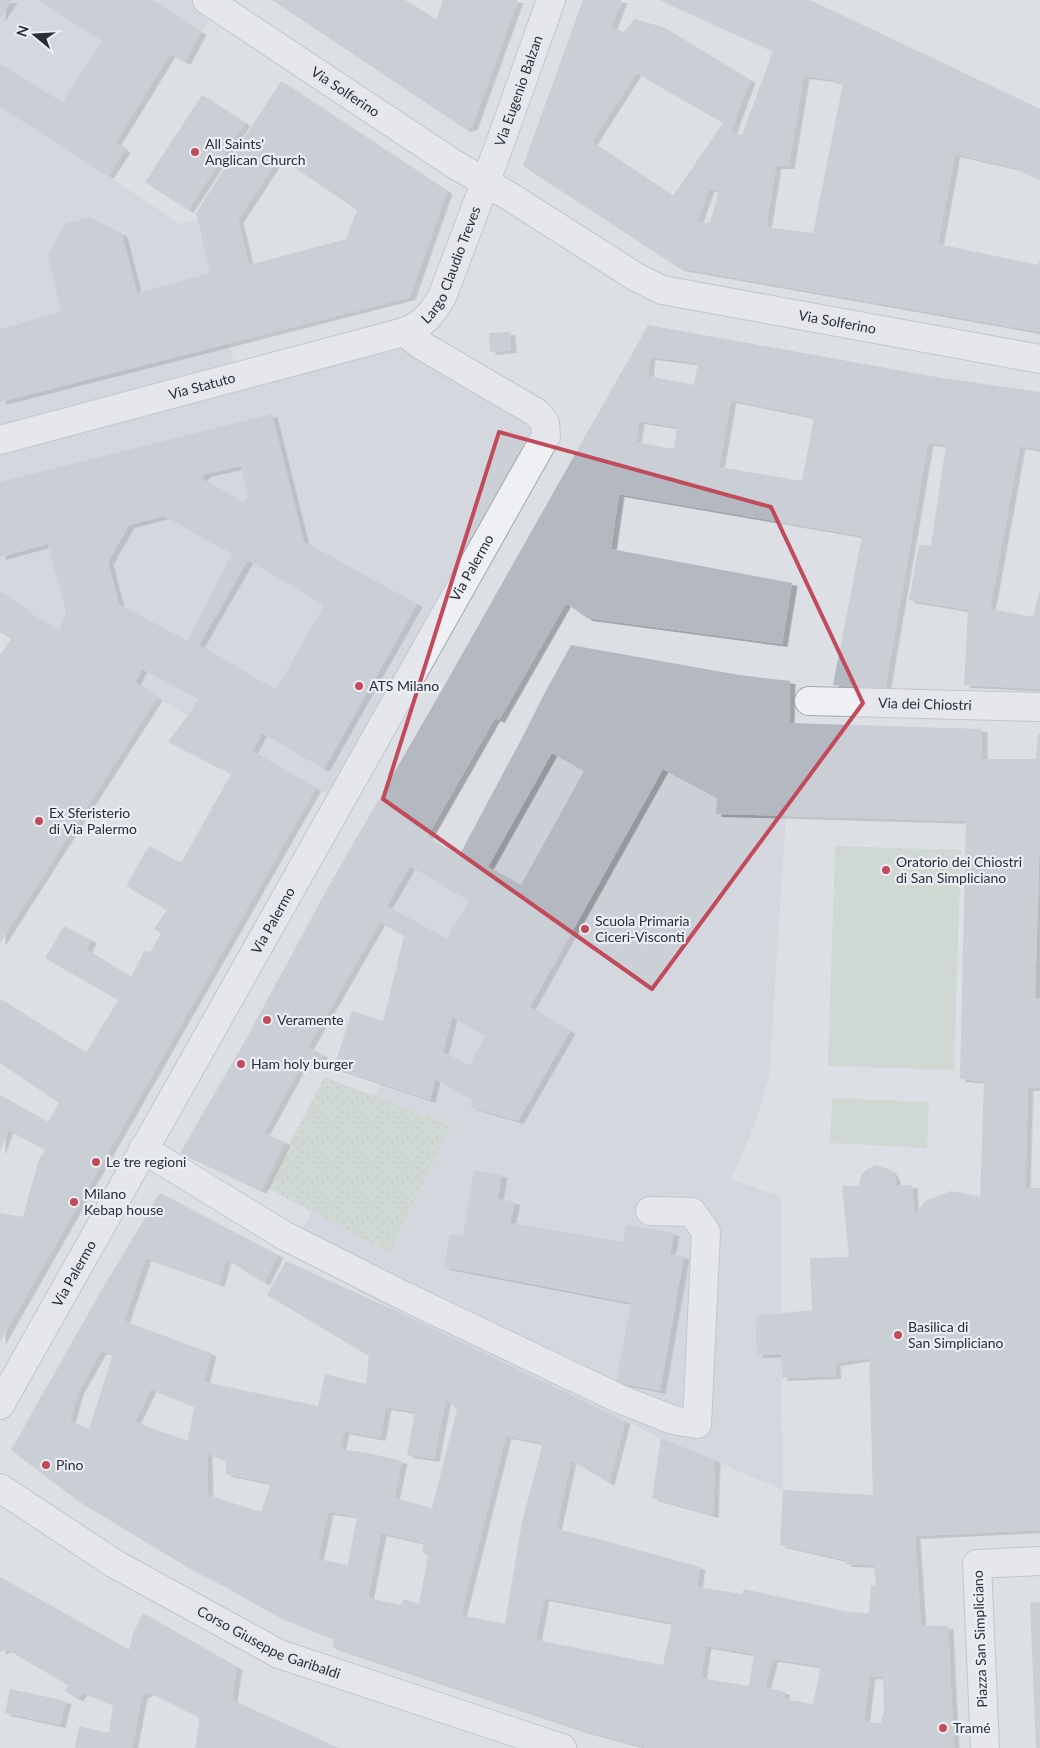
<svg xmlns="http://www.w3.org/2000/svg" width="1040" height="1748" font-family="Lato,sans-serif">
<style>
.built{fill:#cbcfd6}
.grass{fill:url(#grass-dots)}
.pitch{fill:#c2cebe}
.building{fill:#b4b9c1;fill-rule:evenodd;filter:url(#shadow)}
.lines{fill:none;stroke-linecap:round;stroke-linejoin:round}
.minor-casing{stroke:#a2a7ae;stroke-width:30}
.minor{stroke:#eff0f4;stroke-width:28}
.marked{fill:none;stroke:#c14b5b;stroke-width:4;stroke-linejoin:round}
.poi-dot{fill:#c14b5b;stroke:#ebeef3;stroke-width:2}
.labels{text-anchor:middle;stroke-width:4.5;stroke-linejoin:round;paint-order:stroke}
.street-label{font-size:14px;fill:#272e3a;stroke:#ebeef3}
.poi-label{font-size:14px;fill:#272e3a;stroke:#ebeef3;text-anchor:start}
</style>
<defs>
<pattern id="grass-dots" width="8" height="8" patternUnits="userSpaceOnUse" patternTransform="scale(1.25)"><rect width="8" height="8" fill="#c2cebe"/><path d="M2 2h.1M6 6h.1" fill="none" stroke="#a7b1a4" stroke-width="1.8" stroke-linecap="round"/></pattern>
<filter id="shadow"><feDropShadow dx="5.5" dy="3" stdDeviation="0" flood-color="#0004"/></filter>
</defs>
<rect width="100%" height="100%" fill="#dce0e5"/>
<g class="built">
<path d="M0 0H202L217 10 201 32 185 62 170 54 116 141 125 150 108 176 180 224 197 220 228 342 238 373 0 436Z"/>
<path d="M407 338 549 424 337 800 157 698 59 631 26 611 0 591V442Z"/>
<path d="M739 675 790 681 786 816 769 1078 753 1129 731 1179 782 1197V1313L755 1316 757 1355 781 1354 783 1490 661 1438 511 1367 394 1310 293 1255 296 1241 381 1083 430 1099 443 1052 438 954 325 893 356 838 410 866 469 901 572 715 725 751Z"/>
</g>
<g class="grass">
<path d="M1040 829V998H1035Z"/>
<path d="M324 1077 451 1125 390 1253 267 1188Z"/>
</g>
<g class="pitch">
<path d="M835 846 961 850 954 1070 828 1066Z"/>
<path d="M832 1098 929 1102 927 1148 830 1143Z"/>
</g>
<g class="building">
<path d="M0 0H12L0 18Z"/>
<path d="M38 0H152L201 32 185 62 170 54 116 142 125 150 108 176 0 107V64L62 103 102 41Z"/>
<path d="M272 0H405L436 20 443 0H518L472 127 465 129Z"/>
<path d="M583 0H622L611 28 624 32 634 19 663 27 750 80 731 132 742 135 773 51 660 0H810L1040 109V180L1015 168 955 154 938 244 1038 265 1040 260V332L679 268 523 166ZM636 73 723 123 673 196 592 142ZM804 76 828 79 843 84 813 233 766 227 776 166H789ZM709 189 719 190 710 223 697 222Z"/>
<path d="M281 81 447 191 410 297 0 402V329L61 312 48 255 65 224 90 217 122 234 137 293 210 273 196 213ZM279 157 357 210 346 239 249 265 238 220Z"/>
<path d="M202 95 245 123 188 210 145 182Z"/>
<path d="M648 325 942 378 1040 392V450L1020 446 990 609 1033 617 1040 589V689L964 685 968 610 909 600 919 545H931L946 445 928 443 885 690 833 685 862 536 619 494 611 549 792 583 782 644 587 618 566 603 499 720 495 718 427 837 459 856 523 736 543 696 571 645 739 675 790 681 789 723 982 729V759H1036L1038 734H1040V829L1035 998H1040V1088H1028L1025 1188H1040V1530L915 1536 921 1625 948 1626 954 1748H648L584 1731 332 1647 334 1639 275 1615 220 1584 192 1570 78 1501 11 1450 101 1291 160 1193 278 1255 264 1283 226 1259 219 1284 146 1258 124 1321 211 1353 204 1382 318 1406 325 1374 366 1384 369 1356 267 1295 286 1261 394 1310 625 1421 609 1483 571 1460 556 1529 595 1538 700 1567 697 1587 742 1594 744 1589 849 1612 869 1613 871 1585 876 1586 874 1565 846 1564 845 1560 780 1545 783 1490 873 1495 869 1358 835 1363 836 1376 782 1378 781 1354 757 1355 755 1316 812 1310 810 1258 849 1257 842 1186H859L861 1175 867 1169 877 1165 890 1170 895 1178 896 1186 912 1185 914 1216 925 1201 951 1191 978 1196 980 1199 984 1081 960 1079 966 821 716 814 717 798 663 769 530 1007 570 1031 518 1121 470 1107 474 1101 435 1079 430 1100 334 1068 352 1011 383 1021 404 936 380 922 308 1047 323 1055 316 1067 303 1062 264 1133 285 1142 261 1191 180 1153 246 1039 331 882 443 688ZM650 357 698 363 694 385 648 376ZM731 400 814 417 802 481 719 467ZM639 421 677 427 674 449 636 442ZM552 753 584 771 521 885 488 867ZM410 866 469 901 447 939 387 906ZM452 1017 485 1036 469 1066 443 1052ZM101 1351 113 1354 89 1429 70 1421 78 1392ZM151 1389 194 1406 188 1441 135 1422ZM446 1398 457 1410 432 1508 394 1498 402 1461 368 1453 340 1449 344 1431 380 1438 386 1407 415 1412 407 1455 434 1459ZM506 1436 543 1443 522 1522 505 1624 461 1615ZM207 1453 226 1460V1474L271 1483 261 1512 208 1495ZM328 1512 357 1516 348 1565 318 1559ZM381 1533 424 1543 422 1552 428 1556 419 1604 404 1599 401 1605 368 1598ZM544 1598 672 1623 663 1665 536 1640ZM706 1646 754 1654 749 1686 701 1678ZM773 1659 821 1666 813 1704 784 1699 785 1692 765 1687ZM870 1676 883 1677 884 1710 881 1723 864 1722Z"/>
<path d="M510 332 511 350 490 352 489 333Z"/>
<path d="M272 414 304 542 417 604 324 769 262 733 252 751 316 788 0 1342V1213L23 1217 38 1162 45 1150 8 1130 0 1152V1095L48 1122 59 1103 0 1063V999L86 1053 118 1000 45 958 64 926 91 940 87 950 131 977 145 950 150 953 161 933 154 929 167 910 126 886 149 846 181 863 231 774 168 742 188 715 199 699 142 669 135 682 157 698 0 943V655L11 639 0 632V591L26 611 59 631 66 613 48 544 0 557V482ZM241 466 248 496 243 502 202 479 205 474ZM164 516 232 554 187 641 119 604 108 562 129 525ZM248 560 324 605 276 690 199 645Z"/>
<path d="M474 1170 502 1175 498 1199 515 1202 510 1223 623 1242 626 1225 674 1233 670 1254 684 1256 660 1391 616 1382 631 1303 444 1267 450 1234 463 1236Z"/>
<path d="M661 1438 715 1460 713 1515 652 1498Z"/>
<path d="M0 1577 129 1650 134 1631 143 1613 237 1667 232 1700 339 1748H195L199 1723 198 1717 149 1692 142 1696 132 1748H75L79 1726 109 1733 113 1705 82 1692 78 1699 65 1691 68 1685 6 1649 0 1652Z"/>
<path d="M1040 1602V1748H1036L1030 1603Z"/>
<path d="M10 1689 66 1701 60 1725 5 1713Z"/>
</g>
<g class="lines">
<g class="minor-casing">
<g id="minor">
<path id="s1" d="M207 0 454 164 509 196 636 277 662 290 1040 359"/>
<path id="s2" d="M0 440 404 332C423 325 432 314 442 297L499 146 551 0"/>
<path id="s3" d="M809 701 1040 707"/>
<path d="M143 1149 285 1236 406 1297 620 1399 673 1420 697 1424 706 1232 692 1212 650 1211"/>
<path id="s4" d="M0 1405 546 436 545 423 537 413 421 345 404 332"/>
<path id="s5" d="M0 1488 115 1564 279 1654 562 1748"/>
<path d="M985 1748 977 1564 1040 1561"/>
</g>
</g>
<use href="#minor" class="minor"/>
</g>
<path d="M0 0H1040V1748H0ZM499 432 771 507 863 703 652 989 383 799Z" fill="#dce0e5" fill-opacity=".55" fill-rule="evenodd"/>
<path class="marked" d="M499 432 771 507 863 703 652 989 383 799Z"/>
<g class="poi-dot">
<circle cx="195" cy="152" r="5"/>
<circle cx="359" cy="686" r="5"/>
<circle cx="39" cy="821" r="5"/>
<circle cx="886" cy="870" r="5"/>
<circle cx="585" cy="929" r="5"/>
<circle cx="267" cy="1020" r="5"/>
<circle cx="241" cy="1064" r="5"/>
<circle cx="96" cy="1162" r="5"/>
<circle cx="74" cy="1202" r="5"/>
<circle cx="898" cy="1335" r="5"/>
<circle cx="46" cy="1465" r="5"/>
<circle cx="943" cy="1728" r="5"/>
</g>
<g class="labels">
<g class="street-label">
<text dy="5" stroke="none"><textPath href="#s2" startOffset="691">Via Eugenio Balzan</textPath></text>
<text dy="5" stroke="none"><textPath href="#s1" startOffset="166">Via Solferino</textPath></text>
<text dy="5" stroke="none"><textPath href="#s2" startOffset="504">Largo Claudio Treves</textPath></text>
<text dy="5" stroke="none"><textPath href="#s1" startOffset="718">Via Solferino</textPath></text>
<text dy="5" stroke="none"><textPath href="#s2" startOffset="209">Via Statuto</textPath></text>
<text dy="5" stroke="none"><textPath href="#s4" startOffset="961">Via Palermo</textPath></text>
<text dy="5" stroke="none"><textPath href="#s3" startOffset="116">Via dei Chiostri</textPath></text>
<text dy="5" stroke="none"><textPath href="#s4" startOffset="556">Via Palermo</textPath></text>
<text dy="5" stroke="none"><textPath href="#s4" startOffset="151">Via Palermo</textPath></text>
<text transform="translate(980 1639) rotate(-92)" y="5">Piazza San Simpliciano</text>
<text dy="5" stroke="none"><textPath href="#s5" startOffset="311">Corso Giuseppe Garibaldi</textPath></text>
</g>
<g class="poi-label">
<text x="205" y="149">All Saints'<tspan x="205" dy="16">Anglican Church</tspan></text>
<text x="369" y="691">ATS Milano</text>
<text x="49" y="818">Ex Sferisterio<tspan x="49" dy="16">di Via Palermo</tspan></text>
<text x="896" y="867">Oratorio dei Chiostri<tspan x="896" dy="16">di San Simpliciano</tspan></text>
<text x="595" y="926">Scuola Primaria<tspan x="595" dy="16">Ciceri-Visconti</tspan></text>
<text x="277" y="1025">Veramente</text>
<text x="251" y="1069">Ham holy burger</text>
<text x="106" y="1167">Le tre regioni</text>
<text x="84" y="1199">Milano<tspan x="84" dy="16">Kebap house</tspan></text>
<text x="908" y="1332">Basilica di<tspan x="908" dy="16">San Simpliciano</tspan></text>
<text x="56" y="1470">Pino</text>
<text x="953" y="1733">Tramé</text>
</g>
</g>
<g transform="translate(35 35) rotate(288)" stroke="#ebeef3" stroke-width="4" paint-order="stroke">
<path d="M0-4L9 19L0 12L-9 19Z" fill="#272e3a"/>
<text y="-8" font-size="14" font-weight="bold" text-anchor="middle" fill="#272e3a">N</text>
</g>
</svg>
